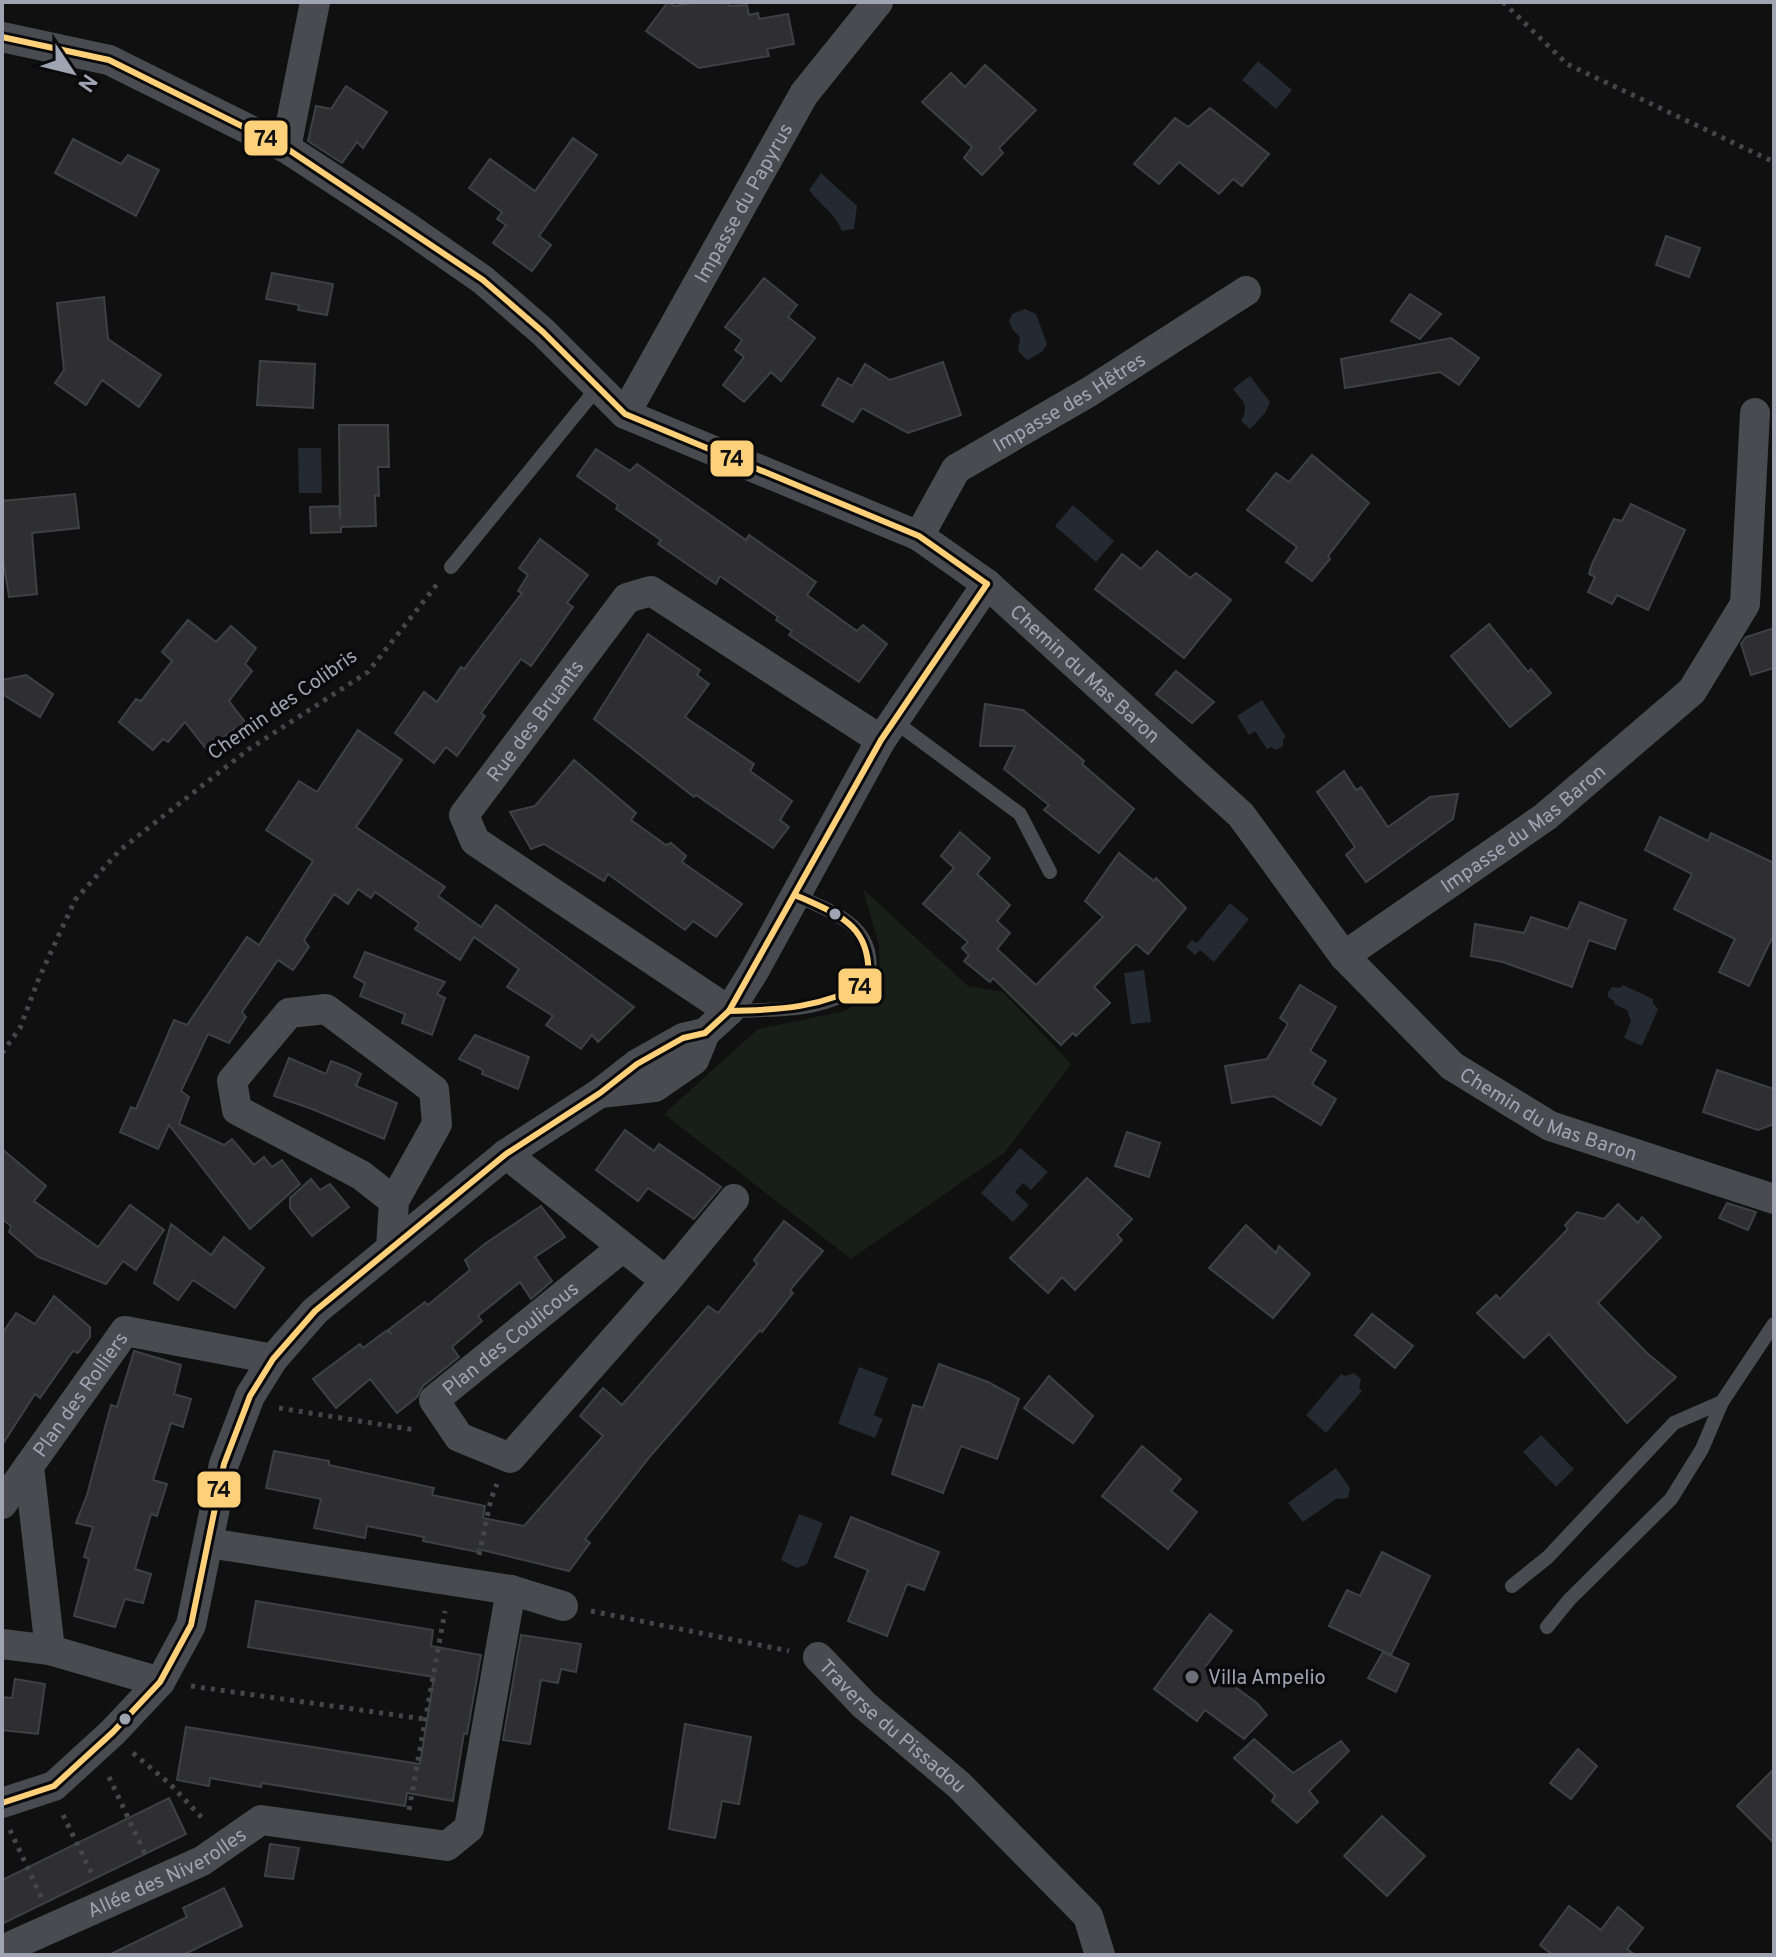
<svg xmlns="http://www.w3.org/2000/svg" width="1776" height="1957" font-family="Overpass,sans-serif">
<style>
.green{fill:#181f1a}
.water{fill:#232a32}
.building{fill:#2f2f31;stroke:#3e4044;stroke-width:2}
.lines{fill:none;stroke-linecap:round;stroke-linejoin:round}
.path{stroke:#45464b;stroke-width:5;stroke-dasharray:4 6;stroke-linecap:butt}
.service{stroke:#4a4b50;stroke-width:14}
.minor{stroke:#4a4b50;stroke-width:30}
.bus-1-casing{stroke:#0a0a0c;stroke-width:12}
.bus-1{stroke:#fed07a;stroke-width:6}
.bus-dot{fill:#9fa4b3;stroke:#0a0a0c;stroke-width:3}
.poi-dot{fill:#6d707a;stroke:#0a0a0c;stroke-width:3}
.labels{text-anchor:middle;stroke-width:7;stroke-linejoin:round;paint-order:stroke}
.street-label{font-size:20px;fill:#9fa4b3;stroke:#0a0a0c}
.poi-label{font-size:20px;fill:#9fa4b3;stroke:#0a0a0c;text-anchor:start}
.line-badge{stroke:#0a0a0c;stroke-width:3}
.pale-badge-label{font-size:22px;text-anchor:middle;font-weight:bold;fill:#111}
</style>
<rect width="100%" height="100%" fill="#101010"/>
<path class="green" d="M863 889 968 986 1003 992 1071 1064 1004 1153 851 1259 664 1114 758 1029 845 1011 880 988 879 946Z"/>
<g class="water">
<path d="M1258 61 1292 90 1276 109 1242 80Z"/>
<path d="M821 173 857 206 854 229 842 231C835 213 820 205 809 190Z"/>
<path d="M1025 309 1036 314 1047 344 1042 352 1027 360 1018 351 1020 337 1013 330 1009 321 1012 314Z"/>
<path d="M1250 376 1270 402 1265 413 1250 429 1241 421C1250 405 1243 402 1233 389Z"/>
<path d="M298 448H321L322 493H299Z"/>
<path d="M1073 505 1114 541 1096 562 1055 526Z"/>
<path d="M1262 700 1286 737 1283 739V746L1276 750 1271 747 1267 749 1255 731 1249 735 1237 716Z"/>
<path d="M1230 903 1249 919 1214 962 1200 950 1195 955 1186 947 1192 940 1197 943Z"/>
<path d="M1144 970 1151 1022 1131 1024 1124 973Z"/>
<path d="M1623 985 1653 999V1003L1658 1009 1642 1046 1624 1038 1631 1021 1627 1010 1614 1004 1615 1002 1608 997V992L1612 987 1620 988Z"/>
<path d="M1020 1148 1048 1172 1031 1190 1023 1183 1015 1192 1029 1205 1013 1222 981 1193Z"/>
<path d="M859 1367 888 1378 874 1415 883 1419 875 1438 838 1424Z"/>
<path d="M1354 1373 1361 1379 1359 1388 1362 1391 1326 1433 1306 1415 1341 1374 1345 1376Z"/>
<path d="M1541 1435 1574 1469 1556 1487 1523 1452Z"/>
<path d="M1336 1468 1350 1488 1348 1498 1336 1499 1303 1522 1288 1503Z"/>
<path d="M799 1514 823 1523 807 1564 797 1568 781 1560Z"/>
</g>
<g class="building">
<path d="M668 2 675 6 698 2H728L729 6 747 5 749 15 758 13 759 19 788 14 794 44 767 49 769 56 699 68 646 31Z"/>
<path d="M985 65 1036 110 999 148 1003 153 982 175 964 158 972 147 922 102 951 73 965 87Z"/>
<path d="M346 86 387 112 363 148 357 142 342 163 308 141 316 106 331 109Z"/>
<path d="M1210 108 1269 154 1242 186 1233 179 1219 194 1179 162 1159 184 1134 164 1175 118 1188 127Z"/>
<path d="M573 138 597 155 539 236 551 245 532 271 493 243 506 225 497 219 502 212 469 188 490 159 535 191Z"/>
<path d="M73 139 121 164 128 155 159 170 136 216 55 173Z"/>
<path d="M1666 236 1700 248 1689 277 1656 265Z"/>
<path d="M272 273 333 284 327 315 298 310 299 305 266 299Z"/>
<path d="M764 278 797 305 788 317 815 338 781 381 771 372 744 402 723 385 744 357 735 350 742 340 725 327Z"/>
<path d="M1410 294 1441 314 1420 339 1391 321Z"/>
<path d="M104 297 108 339 161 375 139 407 102 380 86 405 55 383 64 370 57 303Z"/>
<path d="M1451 338 1479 358 1459 385 1440 372 1345 388 1341 359Z"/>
<path d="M260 361 315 364 313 408 257 405Z"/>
<path d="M943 362 961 415 908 433 862 408 853 422 822 405 838 378 852 386 865 364 890 380Z"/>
<path d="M339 425H388L389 467H378L379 496 375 495 376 526 341 527V532L311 533 310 507 339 506 340 519Z"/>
<path d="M596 449 630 471 637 464 746 540 749 535 816 582 807 595 857 631 863 625 887 644 859 682 789 635 792 631 776 620 778 617 720 576 716 584 658 544 661 540 616 509 618 505 577 476Z"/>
<path d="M1312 455 1369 503 1328 556 1330 559 1312 581 1286 562 1297 547 1247 510 1276 473 1289 482Z"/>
<path d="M75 494 79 528 32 533 37 594 9 597 2 553V501Z"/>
<path d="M1631 504 1685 530 1648 610 1617 595 1612 604 1588 592 1595 577 1589 574 1592 564 1614 519 1622 521Z"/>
<path d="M540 539 588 575 567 603 573 607 531 666 521 659 481 713 485 716 457 756 446 747 434 763 395 733 424 692 437 702 461 667 464 669 522 593 518 591 528 575 519 568Z"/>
<path d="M1157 551 1190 578 1196 573 1231 600 1184 658 1095 589 1122 554 1141 569Z"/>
<path d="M188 620 216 642 231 626 256 648 245 664 252 671 229 701 245 722 206 749 185 722 168 742 163 739 153 750 119 722 136 699 141 701 172 661 162 652Z"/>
<path d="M1489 624 1528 672 1531 669 1551 693 1510 727 1451 656Z"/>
<path d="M1774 628V668L1751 675 1741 644 1746 637Z"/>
<path d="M648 634 700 670 697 675 709 684 685 717 754 764 750 771 792 801 780 820 789 827 773 848 696 795 694 797 594 719Z"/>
<path d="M1176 671 1214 702 1192 723 1156 694Z"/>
<path d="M26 675 53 694 40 717 2 694V680Z"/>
<path d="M985 704 1023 710 1084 761 1082 764 1134 809 1099 853 1044 810 1049 805 1004 769 1015 746H980Z"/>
<path d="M358 730 402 760 356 827 445 887 438 896 481 927 496 905 634 1007 598 1042 592 1035 581 1049 546 1025 553 1016 507 987 519 969 474 937 460 960 415 929 419 923 375 892 371 898 358 889 348 904 334 894 304 940 309 947 293 970 278 960 242 1012 246 1017 229 1043 208 1034 181 1091 189 1097 179 1124 224 1145 232 1139 254 1165 264 1157 272 1167 282 1160 300 1184 250 1229 169 1125 158 1149 120 1132 131 1107 136 1109 174 1020 187 1025 247 937 259 945 313 861 266 830 299 781 317 792Z"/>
<path d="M574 760 636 813 631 820 666 845 671 843 686 856 682 862 742 904 716 937 693 921 685 930 608 874 604 881 544 844 531 849 510 812 535 806Z"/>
<path d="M1344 771 1356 790 1361 787 1388 827 1430 797 1458 794 1453 819 1366 882 1346 855 1355 847 1317 792Z"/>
<path d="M1660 817 1708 841 1711 833 1774 863V934L1749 986 1719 972 1735 939 1674 909 1692 874 1645 850Z"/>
<path d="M960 832 990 858 977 874 1010 905 997 921 1010 933 997 949 1036 985 1103 917 1085 901 1119 853 1154 881 1156 878 1186 908 1148 954 1136 944 1094 987 1110 1003 1076 1036 1073 1033 1061 1045 993 978 990 982 964 961 969 955 962 948 968 942 923 904 954 868 941 856Z"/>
<path d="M1580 902 1626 920 1615 949 1589 940 1572 987 1503 962 1471 956 1475 924 1524 933 1531 917 1568 929Z"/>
<path d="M365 952 445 982 437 994 445 998 432 1035 402 1023 405 1014 360 996 365 983 354 977Z"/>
<path d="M1300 985 1336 1007 1310 1051 1326 1061 1312 1084 1336 1099 1321 1125 1273 1096 1232 1103 1225 1066 1267 1059 1288 1024 1280 1018Z"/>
<path d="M475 1035 529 1057 518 1089 482 1074 483 1070 459 1059Z"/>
<path d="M289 1058 326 1074 331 1061 347 1067 361 1074 356 1086 397 1103 384 1139 312 1109 274 1096Z"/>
<path d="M1717 1070 1774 1089V1124L1758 1130 1703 1112Z"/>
<path d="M625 1130 654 1151 659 1144 721 1187 694 1219 648 1188 638 1201 596 1170Z"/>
<path d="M1127 1132 1160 1143 1149 1177 1115 1166Z"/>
<path d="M2 1149 46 1186 34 1201 98 1247 130 1205 164 1230 136 1270 123 1261 106 1284 38 1257 9 1232 11 1226 2 1219Z"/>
<path d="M1087 1178 1132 1219 1117 1235 1122 1240 1075 1290 1062 1277 1048 1293 1010 1258Z"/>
<path d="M311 1179 320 1190 330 1184 349 1207 312 1236 290 1208V1198Z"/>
<path d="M1727 1203 1756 1212 1748 1230 1719 1218Z"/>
<path d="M1618 1204 1638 1223 1642 1217 1661 1237 1598 1303 1647 1353 1676 1377 1627 1423 1549 1334 1524 1358 1477 1313 1496 1295 1500 1299 1568 1229 1565 1225 1577 1212 1604 1219Z"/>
<path d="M541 1206 565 1237 535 1257 552 1281 531 1299 520 1282 478 1316 482 1321 452 1347 459 1357 423 1386 417 1397 397 1413 370 1379 336 1408 313 1379 360 1344 363 1348 386 1331 392 1334 388 1330 425 1302 428 1305 470 1270 465 1260 486 1243Z"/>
<path d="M784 1221 823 1251 790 1290 793 1293 762 1332 760 1330 652 1454 585 1539 590 1543 569 1571 478 1549V1552L423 1541 424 1537 367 1526 365 1538 314 1528 321 1499 266 1488 274 1451 329 1461V1465L434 1488 432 1495 485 1506 483 1518 524 1526 603 1436 580 1416 603 1388 622 1405 708 1306 718 1313 757 1264 754 1260Z"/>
<path d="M171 1224 211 1255 224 1237 264 1268 235 1308 193 1280 178 1300 154 1283Z"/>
<path d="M1246 1225 1276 1253 1279 1246 1310 1274 1273 1318 1209 1268Z"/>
<path d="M54 1296 90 1327V1337L78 1353 73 1351 40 1398 35 1394 2 1445V1334L16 1313 35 1324Z"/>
<path d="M1372 1314 1413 1346 1395 1368 1355 1335Z"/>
<path d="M134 1351 181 1365 174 1394 191 1399 183 1427 171 1423 153 1480 167 1484 157 1516 151 1514 135 1569 151 1574 143 1603 125 1599 115 1627 74 1616 89 1559 84 1557 93 1527 76 1523 87 1495 111 1405 117 1407Z"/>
<path d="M939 1364 988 1382 1019 1399 997 1459 961 1446 943 1493 892 1474 913 1405 923 1408Z"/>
<path d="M1049 1376 1093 1416 1073 1443 1024 1408Z"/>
<path d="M1142 1446 1181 1479 1171 1491 1197 1512 1168 1549 1102 1496Z"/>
<path d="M851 1517 939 1552 924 1590 907 1584 887 1636 848 1621 868 1570 835 1557Z"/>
<path d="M1382 1552 1430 1576 1391 1655 1329 1626 1347 1590 1360 1596Z"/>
<path d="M256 1601 433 1630 431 1646 481 1655 467 1734 464 1733 453 1801 407 1793 405 1806 262 1783 261 1787 210 1778 209 1786 177 1780 186 1727 420 1764 434 1677 248 1647Z"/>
<path d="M1210 1614 1232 1631 1206 1666 1257 1703 1267 1715 1244 1739 1205 1710 1197 1721 1154 1689Z"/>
<path d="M521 1635 581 1644 576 1672 561 1669 558 1683 541 1680 530 1744 503 1740Z"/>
<path d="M1383 1652 1409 1664 1396 1692 1368 1678Z"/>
<path d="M15 1679 45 1684 38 1734 2 1730V1697L12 1698Z"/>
<path d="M685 1724 751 1737 739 1804 722 1801 715 1838 669 1829Z"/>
<path d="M1254 1739 1293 1773 1341 1741 1349 1751 1309 1791 1318 1802 1297 1823 1272 1801 1275 1795 1234 1758Z"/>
<path d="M1578 1749 1597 1766 1571 1799 1550 1783Z"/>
<path d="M1774 1769V1843L1737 1806Z"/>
<path d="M169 1798 186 1834 2 1924V1880Z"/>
<path d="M1382 1816 1425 1856 1387 1896 1344 1856Z"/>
<path d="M270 1844 299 1848 293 1879 265 1876Z"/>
<path d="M224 1888 242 1926 183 1955H109L187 1917 183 1908Z"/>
<path d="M1569 1906 1601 1930 1618 1907 1643 1928 1627 1949 1635 1955H1553L1540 1945Z"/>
</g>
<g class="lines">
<g class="path">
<path d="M1503 2 1567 64 1774 162"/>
<path d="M2 1053 20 1028 39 978 75 900 120 850 249 749 368 672 438 583"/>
<path d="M279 1408 415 1430"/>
<path d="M479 1555 491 1499 497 1484"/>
<path d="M591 1611 789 1651"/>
<path d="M191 1686 424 1719"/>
<path d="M133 1753 170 1784 204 1820"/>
<path d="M109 1777 145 1854"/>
<path d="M409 1810 445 1611"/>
<path d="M63 1815 94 1878"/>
<path d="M10 1830 43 1901"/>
</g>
<g class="service">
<path d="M451 567 598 387"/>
<path d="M894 721 1020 814 1050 872"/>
<path d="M730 1011C783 1009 821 1013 868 982 879 927 837 914 795 895"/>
<path d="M1512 1586 1548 1557 1674 1423 1722 1402 1774 1324"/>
<path d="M1547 1627 1569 1600 1671 1499 1702 1449 1722 1402"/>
</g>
<g class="minor">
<path id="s1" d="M2 37 109 60 286 148 407 227 483 280 543 332 625 414 919 536 987 584 1241 815 1344 956 1452 1066 1550 1126 1774 1199"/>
<path d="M286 148 315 2"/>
<path id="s2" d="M625 414 804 94 878 2"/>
<path id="s3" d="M919 536 956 469 1089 392 1246 291"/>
<path id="s4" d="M1344 956 1545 817 1692 691 1745 604 1755 413"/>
<path id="s5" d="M729 1011 475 841 464 815 627 598 651 591 881 740"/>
<path d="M600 1093 655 1087 694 1060 705 1033 729 1011 754 971 881 740 987 584"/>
<path id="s6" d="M506 1154 666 1281 510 1458 459 1437 434 1400 623 1247"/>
<path d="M391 1248 394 1201 361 1175 237 1110 232 1081 289 1013 326 1009 434 1090 437 1124 394 1201"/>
<path d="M666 1281 734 1199"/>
<path d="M2 1504 29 1466"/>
<path d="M208 1543 511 1590 563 1606"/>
<path d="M2 1644 50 1650"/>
<path id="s7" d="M818 1657 864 1705 959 1785 1088 1916 1100 1955"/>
<path id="s8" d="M160 1682 50 1650 29 1466 125 1331 273 1359"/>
<path d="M2 1803 54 1786 113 1732 160 1682 191 1625 224 1464 250 1396 273 1359 315 1311 506 1154 600 1093 637 1064 683 1038 705 1033"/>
<path id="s9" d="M2 1950 202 1861 261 1820 447 1846 469 1828 511 1590"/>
</g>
<g class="bus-1-casing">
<g id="bus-1">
<path d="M2 37 109 60 286 148 483 280 543 332 625 414 919 536 987 584"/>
<path d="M729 1011C779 1010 823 1008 868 982 873 926 840 915 795 895"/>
<path d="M2 1803 54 1786 113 1732 160 1682 191 1625 224 1464 250 1396 273 1359 315 1311 506 1154 600 1093 637 1064 683 1038 705 1033 729 1011 881 740 987 584"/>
</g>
</g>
<use href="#bus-1" class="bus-1"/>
</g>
<g class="bus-dot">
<circle cx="835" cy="914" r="7"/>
<circle cx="125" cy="1719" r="7"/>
</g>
<circle class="poi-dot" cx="1192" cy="1677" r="8"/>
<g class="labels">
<g class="street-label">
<text dy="7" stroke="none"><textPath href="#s2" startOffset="242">Impasse du Papyrus</textPath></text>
<text dy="7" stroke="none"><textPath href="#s3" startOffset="208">Impasse des Hêtres</textPath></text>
<text dy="7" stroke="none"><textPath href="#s1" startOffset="1274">Chemin du Mas Baron</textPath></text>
<text transform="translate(282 704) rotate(-35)" y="7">Chemin des Colibris</text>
<text dy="7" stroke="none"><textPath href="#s5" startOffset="452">Rue des Bruants</textPath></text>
<text dy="7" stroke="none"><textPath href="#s4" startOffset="220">Impasse du Mas Baron</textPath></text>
<text dy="7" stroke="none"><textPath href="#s1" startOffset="1922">Chemin du Mas Baron</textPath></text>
<text dy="7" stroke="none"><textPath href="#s6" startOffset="638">Plan des Coulicous</textPath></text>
<text dy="7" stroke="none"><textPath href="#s8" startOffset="388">Plan des Rolliers</textPath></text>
<text dy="7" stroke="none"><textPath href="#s7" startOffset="102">Traverse du Pissadou</textPath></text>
<text dy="7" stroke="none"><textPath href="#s9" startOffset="182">Allée des Niverolles</textPath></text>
</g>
<g class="poi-label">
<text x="1208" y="1684">Villa Ampelio</text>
</g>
</g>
<g class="line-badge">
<rect x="243" y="119" width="46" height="38" rx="8" fill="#fed07a"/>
<rect x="709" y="439" width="46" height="39" rx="8" fill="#fed07a"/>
<rect x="837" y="967" width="46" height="38" rx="8" fill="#fed07a"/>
<rect x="196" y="1470" width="46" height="39" rx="8" fill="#fed07a"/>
</g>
<g class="pale-badge-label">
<text x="266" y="146">74</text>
<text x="732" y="466">74</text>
<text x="860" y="994">74</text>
<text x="219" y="1497">74</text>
</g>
<rect width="1776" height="1957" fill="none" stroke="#9fa4b3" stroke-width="8"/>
<g transform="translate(72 72) rotate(125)" stroke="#0a0a0c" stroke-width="6" paint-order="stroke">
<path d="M0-6L14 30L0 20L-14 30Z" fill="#9fa4b3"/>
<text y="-12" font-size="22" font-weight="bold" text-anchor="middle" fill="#9fa4b3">N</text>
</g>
</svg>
